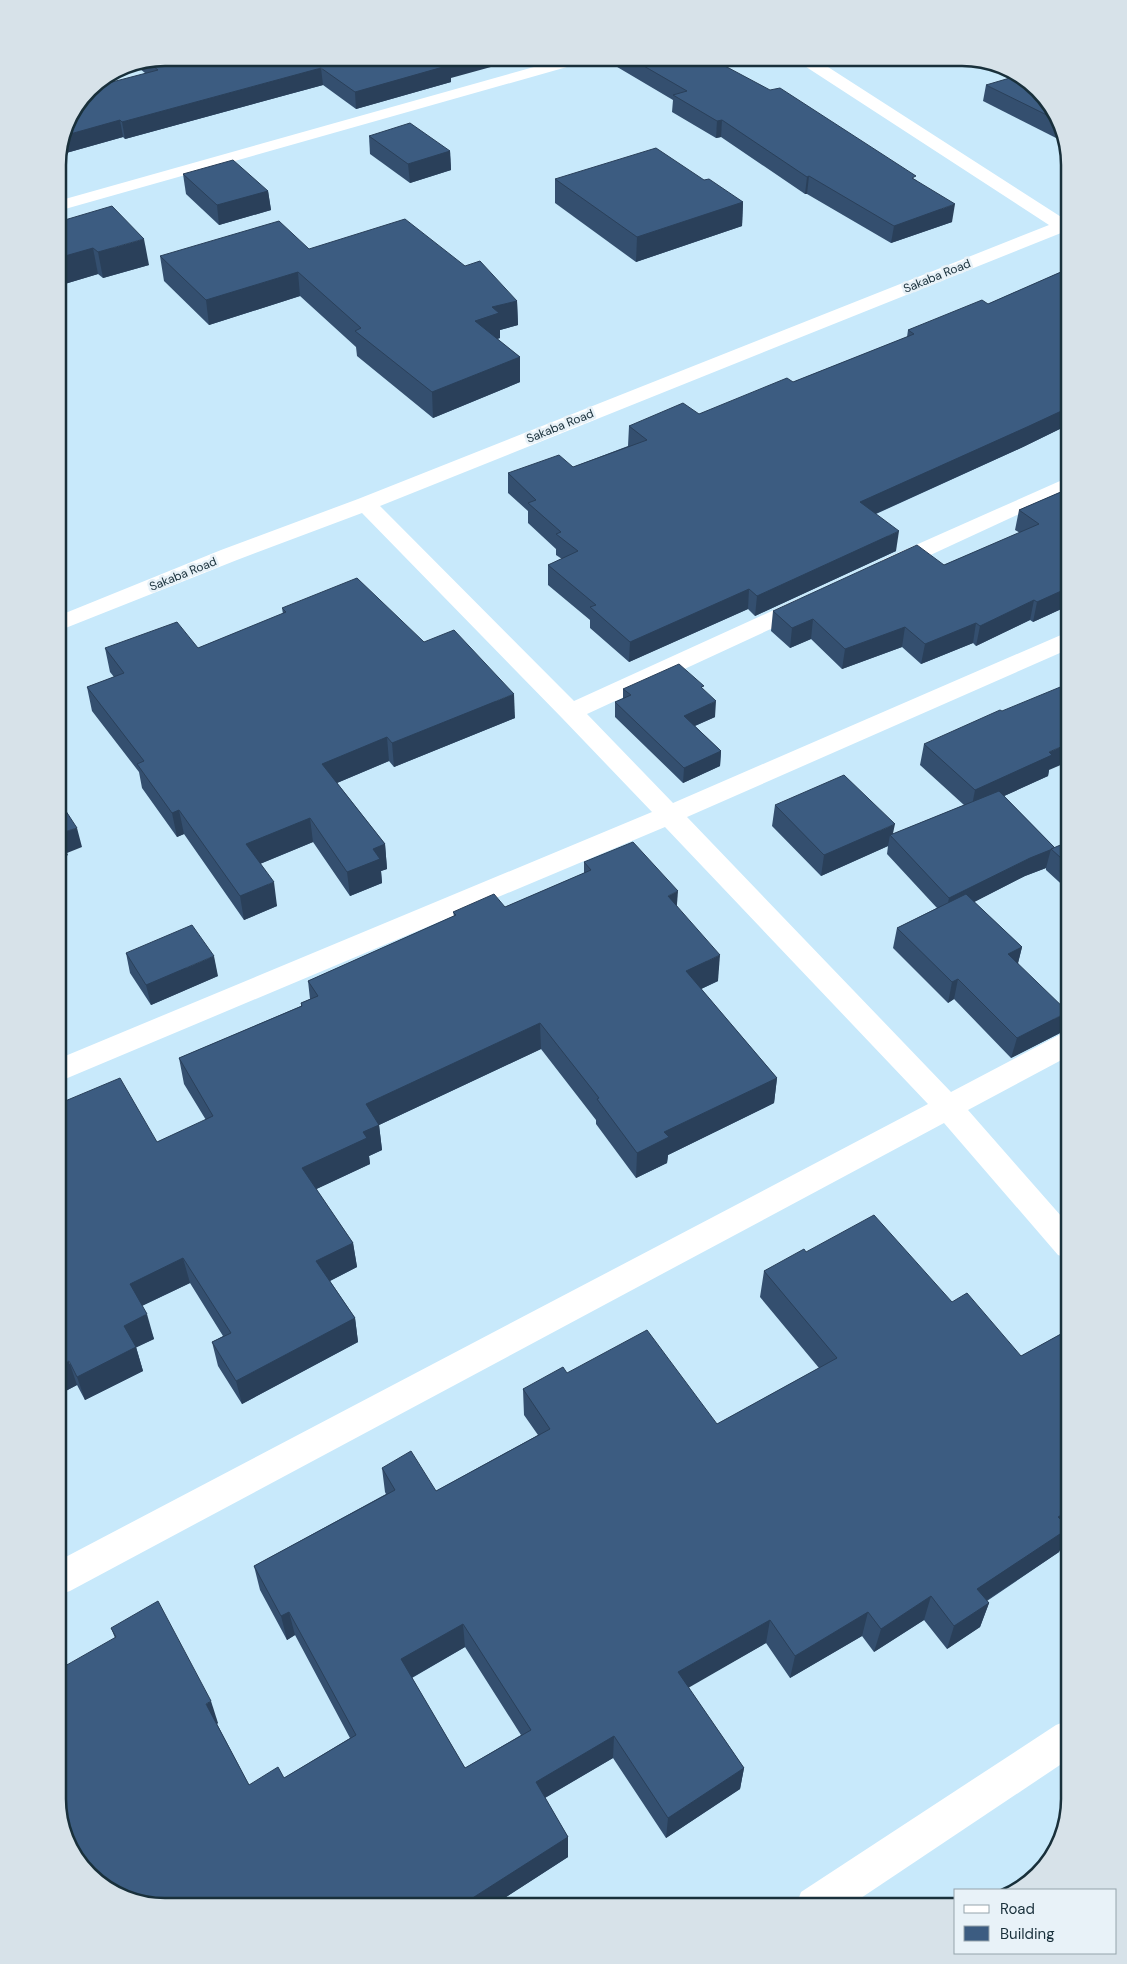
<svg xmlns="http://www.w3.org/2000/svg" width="1127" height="1964" font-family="'DM Sans',sans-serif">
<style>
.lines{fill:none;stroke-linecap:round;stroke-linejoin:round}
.minor{fill:#fff;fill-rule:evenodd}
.wall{fill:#344f6f;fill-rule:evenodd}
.shaded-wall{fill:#2a405a}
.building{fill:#3c5c81;stroke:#2a405a;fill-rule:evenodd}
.labels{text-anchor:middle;stroke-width:5;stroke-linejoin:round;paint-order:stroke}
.far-street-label{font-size:12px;fill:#19303b;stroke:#e8f2f8}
.rim{fill:none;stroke:#19303b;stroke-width:2.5}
</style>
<rect width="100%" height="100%" fill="#c8e9fb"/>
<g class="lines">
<g class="minor">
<path d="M566 58H590L588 61 58 211V201Z"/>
<path d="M795 58H814L1069 222V235L1061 233 380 506 574 701 798 599 806 597 814 599 817 604 814 609 587 714 673 803 1061 635 1069 633V649L687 817 951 1092 1059 1035 1069 1032V1056L968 1110 1069 1225V1259L1058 1255 944 1123 70 1591 58 1595V1561L928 1104 665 827 58 1082V1059L652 812 562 718 362 513 237 560 58 631V616L221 550 358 499 1049 225 797 61Z"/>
<path d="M1069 477V491L898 570 890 572 882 570 879 565 882 560Z"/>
<path d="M1069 1720V1759L849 1906H796L801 1892 1056 1725Z"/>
</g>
</g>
<g class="wall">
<path d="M166 58 451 78V82L356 109 323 85 125 139 123 137 59 155 66 124 145 73 134 64Z"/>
<path d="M602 58H698L916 180 952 222 891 243 807 194H805L721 137 716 138 672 112 673 100Z"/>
<path d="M986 85 1058 118 1064 142 983 101Z"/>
<path d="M369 136 450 151 451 170 410 183 370 154Z"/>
<path d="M183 174 268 191 271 210 219 225 186 194Z"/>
<path d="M555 179 704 180 743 202 742 226 636 262 555 203Z"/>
<path d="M58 222 149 265 103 278 98 274 58 286Z"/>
<path d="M309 249 465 266 517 301 518 325 500 330V338L497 339 520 357V382L433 418 357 356 356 347 300 296 209 325 164 281 160 256Z"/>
<path d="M1070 268V424L1023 447 876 514 896 551 755 616 748 609 629 662 590 628V620L548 585V565L562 559 556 555V549L528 523V511L508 493V473L573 467 628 446 629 426 699 414 793 382 907 337 908 330 988 304Z"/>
<path d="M1070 488V605L1033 622 1030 620 976 646 973 643 921 664 902 647 842 669 811 639 790 648 771 631 773 611 944 565 1020 533 1015 530 1019 510Z"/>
<path d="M282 608 424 642 515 718 394 767 389 761 337 783 385 844 387 869 381 871 382 883 350 896 313 842 260 864 277 906 244 920 184 834 177 837 142 788 139 772 92 711 87 687 114 677 110 672 105 648H198L283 614Z"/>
<path d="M623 689 704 690 715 717 695 726 721 751 720 766 683 783 615 717V702L623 699Z"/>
<path d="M924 744 1049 770 1048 776 1004 796 1055 848 1070 841V892L1046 870V868L1025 876 974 902 1022 947 1018 963 1062 1032 1011 1058 954 999 948 1003 893 948 897 928 937 908 887 854 888 846 821 876 772 826 775 805 893 834 964 805 920 765Z"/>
<path d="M584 862 677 906 718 981 701 989 777 1078 774 1103 668 1155 667 1163 636 1178 596 1124V1120L541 1049 379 1125 382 1150 369 1156 370 1164 316 1189 353 1243 357 1267 330 1281 355 1318 358 1342 242 1404 218 1366 212 1342 223 1336 190 1283 142 1306 154 1339 136 1347 143 1371 85 1400 77 1385 58 1395 157 1142 206 1120 184 1084 179 1058 301 1006V1003L310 999 308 981 454 916 453 912 505 907 584 873Z"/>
<path d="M126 953 218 976 151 1005 130 973Z"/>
<path d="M1070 1134V1151L1066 1147Z"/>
<path d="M806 1252 952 1302 1021 1356 1070 1329V1528L1059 1552 987 1601 989 1603 980 1627 947 1649 924 1620 874 1652 862 1636 790 1678 766 1643 688 1687 744 1768 740 1789 666 1838 613 1758 545 1798 568 1837V1857L492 1906H159L115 1638 111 1628 218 1723 217 1724 249 1785 284 1778 350 1738 295 1635 287 1640 260 1590 254 1566 386 1494 385 1492 382 1468 436 1491 538 1435 524 1415 523 1389 567 1373 717 1424 819 1368 760 1297 764 1271ZM465 1647 521 1735 465 1768 412 1678Z"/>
</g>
<g class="shaded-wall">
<path d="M465 58H524L451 78V82L356 109 355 92 447 63Z"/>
<path d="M321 68 323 85 125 139 122 122Z"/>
<path d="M120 120 123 137 59 155 63 136Z"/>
<path d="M722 120 721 137 716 138 717 121Z"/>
<path d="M450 151 451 170 410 183 408 164Z"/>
<path d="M809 176 807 194H805L807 177Z"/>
<path d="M268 191 271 210 219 225 217 205Z"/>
<path d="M743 202 742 226 636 262 637 237Z"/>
<path d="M955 204 952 222 891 243 894 226Z"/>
<path d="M144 239 149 265 103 278 98 252Z"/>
<path d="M93 248 98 274 58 286V258Z"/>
<path d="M298 272 300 296 209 325 206 300Z"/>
<path d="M517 301 518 325 500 330V338L476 346 475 321 492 307Z"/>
<path d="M520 357V382L433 418 432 392Z"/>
<path d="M1070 407V424L1023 447 857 522 860 502Z"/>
<path d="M899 531 896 551 755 616 757 596Z"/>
<path d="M1070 587V605L1033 622 1037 602Z"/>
<path d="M749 589 748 609 629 662 630 642Z"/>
<path d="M1034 600 1030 620 976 646 980 626Z"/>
<path d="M813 619 811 639 790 648 792 628Z"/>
<path d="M976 623 973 643 921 664 925 644Z"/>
<path d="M905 627 902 647 842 669 845 649Z"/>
<path d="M514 694 515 718 394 767 392 743Z"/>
<path d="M716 701 715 717 683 731 684 716Z"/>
<path d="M387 737 389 761 325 788 322 764Z"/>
<path d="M1070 743V761L1049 770 1048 776 971 811 975 790 1049 752Z"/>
<path d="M721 751 720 766 683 783 684 768Z"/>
<path d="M179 810 184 834 177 837 172 813Z"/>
<path d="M310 818 313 842 250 868 246 844Z"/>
<path d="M895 824 892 838 890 835 888 846 821 876 824 855Z"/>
<path d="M77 828 82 847 67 853 68 855 58 861V839L61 833Z"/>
<path d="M385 844 387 869 381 871 382 883 350 896 347 872 373 849Z"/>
<path d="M1051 849 1046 868 1025 876 945 917 949 898 1030 858Z"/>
<path d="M274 882 277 906 244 920 240 896Z"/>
<path d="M678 891 676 917 668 896Z"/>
<path d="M1022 947 1017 967 1008 954Z"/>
<path d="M720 955 718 981 684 997 686 971Z"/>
<path d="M214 956 218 976 151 1005 146 985Z"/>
<path d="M958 979 954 999 948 1003 952 982Z"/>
<path d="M1068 1012 1062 1032 1011 1058 1017 1038Z"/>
<path d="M540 1023 541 1049 379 1125 382 1150 369 1156 370 1164 306 1194 302 1168 363 1132 366 1104Z"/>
<path d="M777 1078 774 1103 668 1155 667 1163 636 1178 637 1153 664 1132Z"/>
<path d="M353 1243 357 1267 320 1286 316 1261Z"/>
<path d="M183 1258 190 1283 137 1308 130 1284Z"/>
<path d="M147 1314 154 1339 131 1350 124 1326Z"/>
<path d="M355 1318 358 1342 242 1404 236 1381Z"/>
<path d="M136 1347 143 1371 85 1400 77 1377Z"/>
<path d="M69 1361 77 1385 58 1395V1367Z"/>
<path d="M1070 1510V1528L1059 1552 969 1612 977 1589 1058 1517Z"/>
<path d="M931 1596 924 1620 874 1652 881 1629Z"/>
<path d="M989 1603 980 1627 947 1649 954 1626Z"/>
<path d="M289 1612 295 1635 287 1640 281 1616Z"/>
<path d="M868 1612 862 1636 790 1678 795 1656Z"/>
<path d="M770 1620 766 1643 676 1695 678 1672Z"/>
<path d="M463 1624 465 1647 404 1682 401 1659Z"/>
<path d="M211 1701 218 1723 213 1726 206 1704Z"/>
<path d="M614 1736 613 1758 536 1803V1782Z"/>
<path d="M744 1768 740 1789 666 1838 668 1818Z"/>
<path d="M568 1837V1857L492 1906H460Z"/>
</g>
<g class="building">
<path d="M166 58H465L447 63 450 65 355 92 321 68 122 122 120 120 63 136 66 124 89 89 93 87 158 70 147 61Z"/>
<path d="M630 58H698L703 61 710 58 770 90 780 88 916 176 912 178 955 204 894 226 809 176 807 177 722 120 717 121 673 95 687 91Z"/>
<path d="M1020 75 1022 76 1058 118 1059 121 986 85Z"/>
<path d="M410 123 450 151 408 164 369 136Z"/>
<path d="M656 148 704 180 709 179 743 202 637 237 555 179Z"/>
<path d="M233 160 268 191 217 205 183 174Z"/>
<path d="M112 206 144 239 98 252 93 248 58 258V222Z"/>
<path d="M405 219 465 266 480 261 517 301 492 307 499 313 475 321 520 357 432 392 355 331 361 328 298 272 206 300 160 256 279 221 309 249Z"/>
<path d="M1070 268V407L1027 427 860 502 899 531 757 596 749 589 630 642 590 607 596 605 548 565 578 551 556 534 561 532 528 503 536 500 508 473 559 455 573 467 647 440 629 426 683 403 699 414 787 378 793 382 914 334 908 330 982 300 988 304Z"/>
<path d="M1070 488V587L1037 602 1034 600 980 626 976 623 925 644 905 627 845 649 813 619 792 628 773 611 917 545 944 565 1039 524 1019 510Z"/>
<path d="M357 578 424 642 454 630 514 694 392 743 387 737 322 764 385 844 373 849 380 859 347 872 310 818 246 844 274 882 240 896 179 810 172 813 137 764 144 761 87 687 124 673 105 648 177 622 198 648 286 612 282 608Z"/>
<path d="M679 664 704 686 701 687 716 701 684 716 721 751 684 768 615 702 631 695 623 689Z"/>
<path d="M1070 683V743L1049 752 1052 755 975 790 924 744 1000 710 1002 711Z"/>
<path d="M844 775 895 824 824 855 775 805Z"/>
<path d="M999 791 1055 848 1030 858 949 898 890 835Z"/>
<path d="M58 799 77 828 61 833 63 836 58 839Z"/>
<path d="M1070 841V866L1051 849Z"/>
<path d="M633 842 678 891 668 896 720 955 686 971 777 1078 664 1132 669 1137 637 1153 597 1099 599 1098 540 1023 366 1104 379 1125 363 1132 367 1138 302 1168 353 1243 316 1261 355 1318 236 1381 212 1342 231 1333 183 1258 130 1284 147 1314 124 1326 136 1347 77 1377 69 1361 58 1367V1104L120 1078 157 1142 213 1116 179 1058 302 1006 301 1003 318 996 308 981 456 915 453 912 494 894 505 907 591 870 584 862Z"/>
<path d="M966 894 1022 947 1008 954 1068 1012 1017 1038 958 979 952 982 897 928Z"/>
<path d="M192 925 214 956 146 985 126 953Z"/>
<path d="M874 1215 952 1302 967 1293 1021 1356 1070 1329V1510L1058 1517 1069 1528 977 1589 989 1603 954 1626 931 1596 881 1629 868 1612 795 1656 770 1620 678 1672 744 1768 668 1818 614 1736 536 1782 568 1837 460 1906H159L105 1888 69 1846 58 1798V1670L116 1637 111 1628 158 1601 211 1701 206 1704 249 1785 278 1767 284 1778 356 1735 289 1612 281 1616 254 1566 395 1490 382 1468 411 1451 436 1491 550 1429 523 1389 563 1367 567 1373 647 1330 717 1424 837 1358 764 1271 804 1249 806 1252ZM463 1624 531 1730 465 1768 401 1659Z"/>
</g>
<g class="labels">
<g class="far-street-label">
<text transform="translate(937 276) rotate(-22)" y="4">Sakaba Road</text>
<text transform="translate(560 426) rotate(-22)" y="4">Sakaba Road</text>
<text transform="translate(183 574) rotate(-22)" y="4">Sakaba Road</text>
</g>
</g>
<path d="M0 0H1127V1964H0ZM165 66H962A99 99 0 0 1 1061 165V1799A99 99 0 0 1 962 1898H165A99 99 0 0 1 66 1799V165A99 99 0 0 1 165 66Z" fill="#d7e2e9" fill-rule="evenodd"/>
<path class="rim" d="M165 66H962A99 99 0 0 1 1061 165V1799A99 99 0 0 1 962 1898H165A99 99 0 0 1 66 1799V165A99 99 0 0 1 165 66Z"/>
<rect x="954" y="1889" width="162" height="65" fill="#e8f2f8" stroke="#95a4ac"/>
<rect x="964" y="1905" width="25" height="8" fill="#ffffff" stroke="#95a4ac"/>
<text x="1000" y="1914" font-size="15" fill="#19303b">Road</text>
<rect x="964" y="1926" width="25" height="15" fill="#3c5c81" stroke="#95a4ac"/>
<text x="1000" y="1939" font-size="15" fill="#19303b">Building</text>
</svg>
